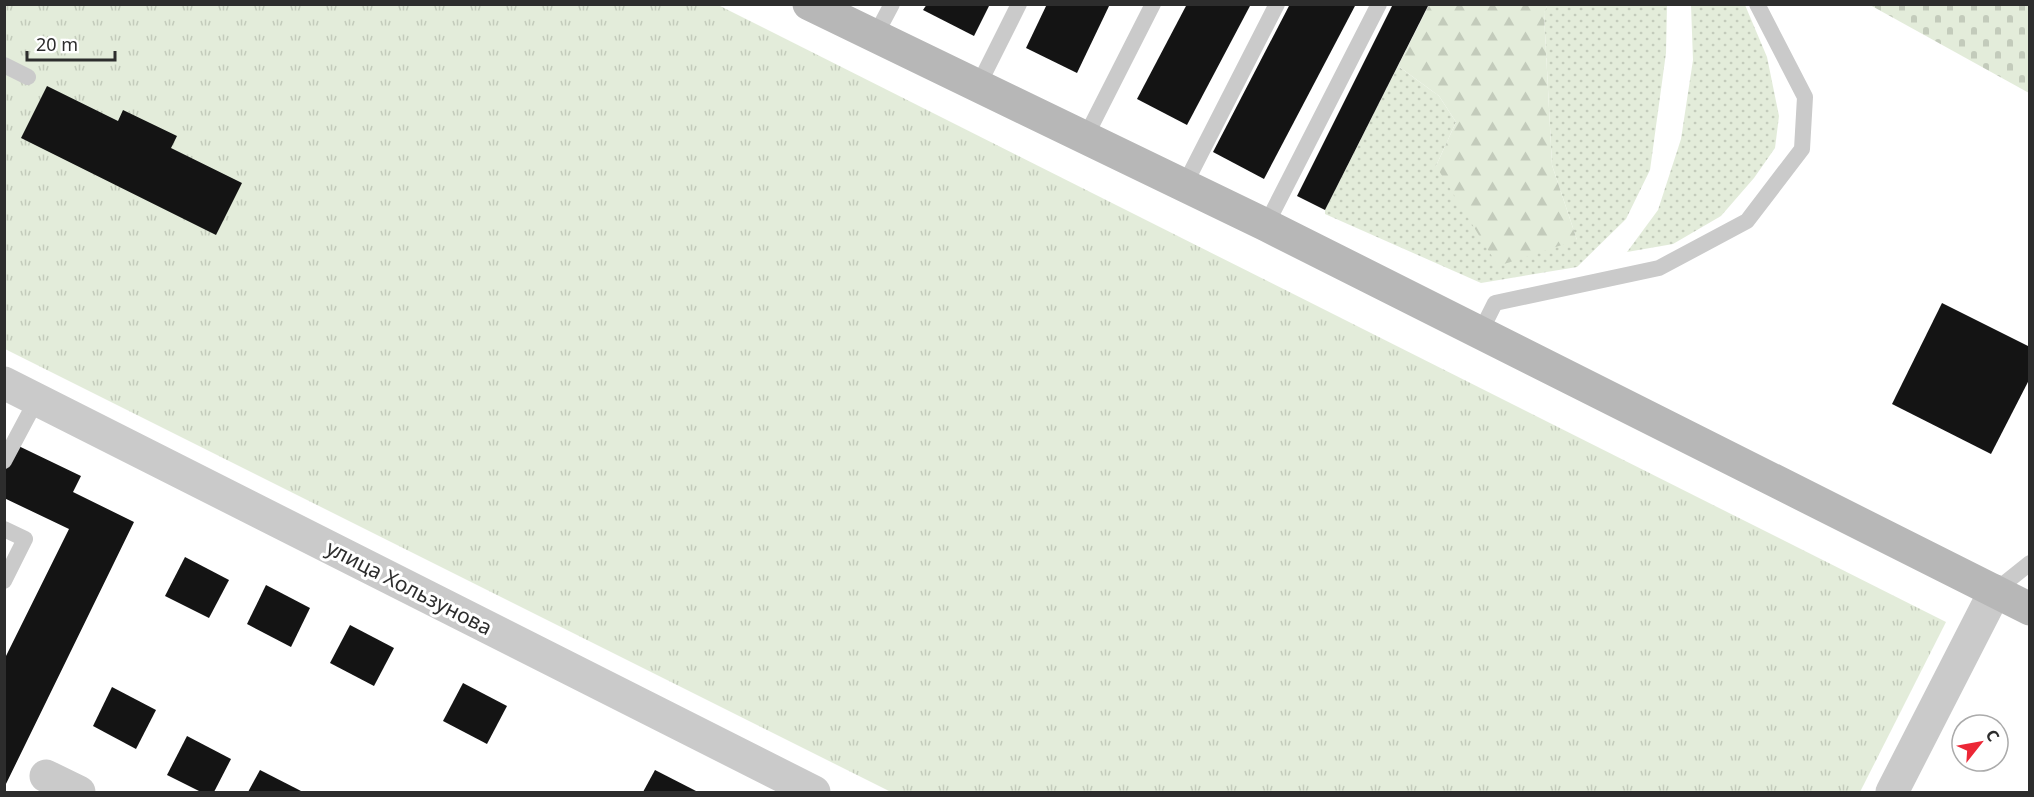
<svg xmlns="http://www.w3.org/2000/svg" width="2034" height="797" font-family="'Noto Sans',sans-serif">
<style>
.grass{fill:url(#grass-dots)}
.forest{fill:url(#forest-firs)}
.cemetery{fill:url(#cemetery-stones)}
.park{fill:url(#park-tufts)}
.building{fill:#141414}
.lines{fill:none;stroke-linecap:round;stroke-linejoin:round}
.lane{stroke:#cacaca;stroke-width:16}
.street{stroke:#cacaca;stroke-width:33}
.secondary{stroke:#b7b7b7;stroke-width:33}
.labels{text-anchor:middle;stroke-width:6;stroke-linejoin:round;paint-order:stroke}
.street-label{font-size:21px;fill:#2d2d2d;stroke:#fff}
</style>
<defs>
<pattern id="grass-dots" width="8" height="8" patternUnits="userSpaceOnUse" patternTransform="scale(1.5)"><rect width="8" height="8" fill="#e3ecda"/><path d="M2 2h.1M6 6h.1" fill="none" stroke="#c3cbbb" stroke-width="1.8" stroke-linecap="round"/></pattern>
<pattern id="forest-firs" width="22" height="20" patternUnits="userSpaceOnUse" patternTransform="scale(1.5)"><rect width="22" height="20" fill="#e3ecda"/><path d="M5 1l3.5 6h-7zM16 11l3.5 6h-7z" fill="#c3cbbb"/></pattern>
<pattern id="cemetery-stones" width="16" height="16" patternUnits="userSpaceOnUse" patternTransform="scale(1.5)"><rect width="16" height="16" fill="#e3ecda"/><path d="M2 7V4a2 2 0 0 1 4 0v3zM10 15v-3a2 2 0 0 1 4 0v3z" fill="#c3cbbb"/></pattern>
<pattern id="park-tufts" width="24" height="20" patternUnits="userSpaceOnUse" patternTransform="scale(1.5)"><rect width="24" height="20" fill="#e3ecda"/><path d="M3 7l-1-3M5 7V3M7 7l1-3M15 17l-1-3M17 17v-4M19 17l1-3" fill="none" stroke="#c3cbbb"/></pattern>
</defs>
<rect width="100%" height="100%" fill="#fff"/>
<g class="grass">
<path d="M1547 5H1667L1666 53 1650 170 1626 219 1577 267 1481 283 1325 214V210L1398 66 1439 96 1456 122 1436 166 1577 240 1552 165 1544 13Z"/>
<path d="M1691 5H1745L1767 57 1779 116 1775 148 1754 178 1721 216 1673 244 1627 252 1658 210 1681 139 1693 60Z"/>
</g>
<path class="forest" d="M1429 5H1547L1544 14 1552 165 1577 240 1498 266 1436 166 1456 122 1439 96 1398 66Z"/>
<path class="cemetery" d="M1870 5H2029V93Z"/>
<path class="park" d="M4 5H718L1946 622 1860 792H891L5 349Z"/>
<g class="building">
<path d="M927 4H990L974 36 923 10Z"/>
<path d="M1047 4H1110L1077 73 1026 48Z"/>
<path d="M1187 4H1251L1187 125 1137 99Z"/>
<path d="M1290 4H1356L1264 179 1213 152Z"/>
<path d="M1393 4H1429L1325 210 1297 196Z"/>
<path d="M47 86 118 121 123 110 177 136 171 148 242 183 216 235 21 138Z"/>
<path d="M1942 303 2030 347V378L1991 454 1892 404Z"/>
<path d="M4 439 81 476 73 492 134 522 4 788V660L69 529 4 498Z"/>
<path d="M185 557 229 580 209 618 165 596Z"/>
<path d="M266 585 310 608 291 647 247 624Z"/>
<path d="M350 625 394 648 374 686 330 663Z"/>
<path d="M463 683 507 706 487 744 443 721Z"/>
<path d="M112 687 156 710 136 749 93 726Z"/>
<path d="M187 736 231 759 214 792H201L167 775Z"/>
<path d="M260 770 303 792H248Z"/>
<path d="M655 770 698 792H643Z"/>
</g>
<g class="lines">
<g class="lane">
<path d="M875 36 892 4"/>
<path d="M4 65 28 77"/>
<path d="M978 86 1019 4"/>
<path d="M1085 138 1153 4"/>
<path d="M1184 186 1277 4"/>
<path d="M1266 225 1379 4"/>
<path d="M1480 333 1495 303 1659 268 1747 221 1802 149 1805 97 1757 4"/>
<path d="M4 461 37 399"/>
<path d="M4 529 25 539 4 581"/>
<path d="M1995 591 2030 563"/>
</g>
<g class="street">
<path d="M4 383 814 792"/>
<path d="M46 776 79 792"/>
<path d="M1892 792 1995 591"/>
</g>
<path class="secondary" d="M809 4 1266 225 2030 609"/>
</g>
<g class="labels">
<g class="street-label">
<text transform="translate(409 588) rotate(27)" y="7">улица Хользунова</text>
</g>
</g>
<rect width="2034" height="797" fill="none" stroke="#2d2d2d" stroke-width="12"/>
<g transform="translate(1980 743) rotate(59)"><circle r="28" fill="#ffffff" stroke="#ababab" stroke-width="1.5"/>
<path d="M0-4.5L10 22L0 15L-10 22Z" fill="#ec2736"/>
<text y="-9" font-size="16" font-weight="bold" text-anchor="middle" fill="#2d2d2d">С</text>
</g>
<path d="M27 51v9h88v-9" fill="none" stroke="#2d2d2d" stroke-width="3"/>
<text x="36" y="51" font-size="18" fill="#2d2d2d" stroke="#ffffff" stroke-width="4.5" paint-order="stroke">20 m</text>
</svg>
